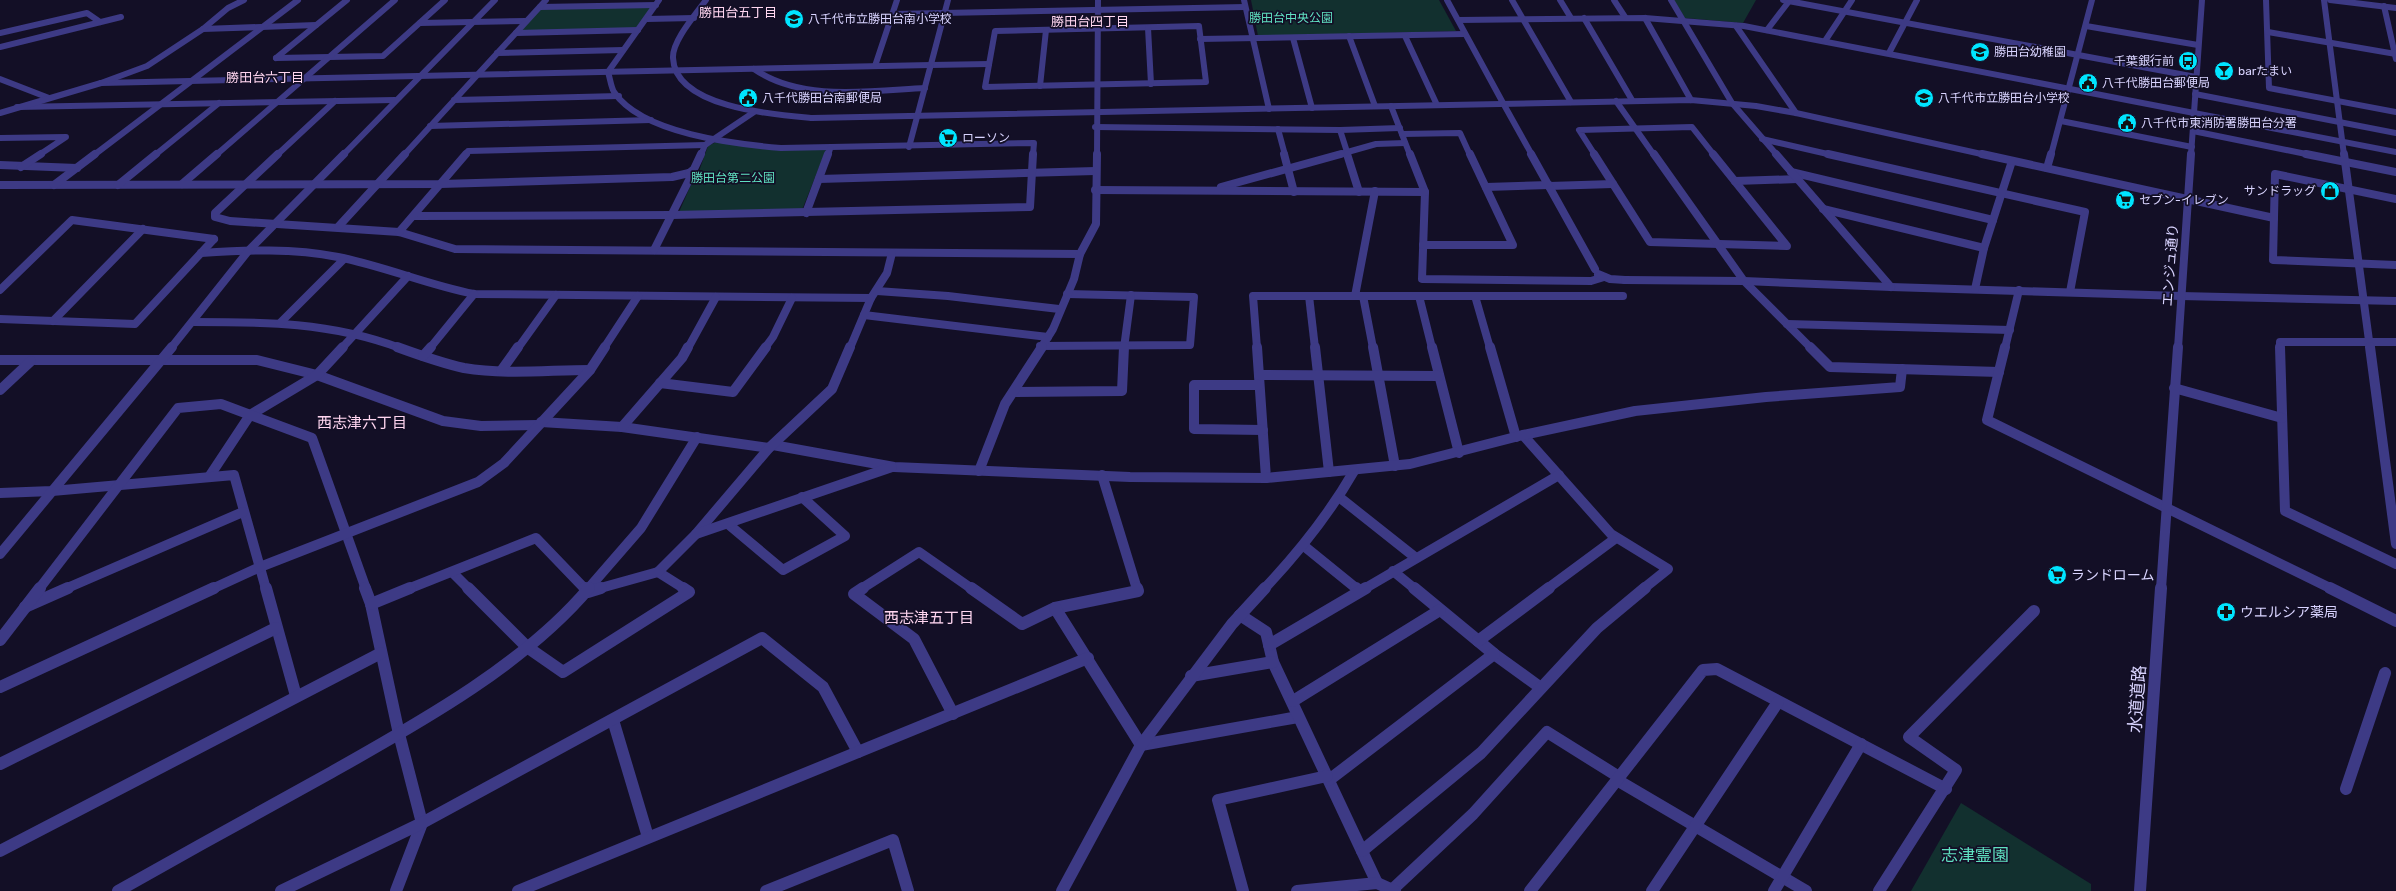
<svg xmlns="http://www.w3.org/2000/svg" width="2396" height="891" font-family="Rubik,'Noto Sans JP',sans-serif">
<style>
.green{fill:#12302f}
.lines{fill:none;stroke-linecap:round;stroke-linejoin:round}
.minor-far3{stroke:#3d3a85;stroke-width:6}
.minor-far2{stroke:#3d3a85;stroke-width:8}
.minor-far1{stroke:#3d3a85;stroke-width:10}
.minor{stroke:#3d3a85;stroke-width:12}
.tertiary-far3{stroke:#3d3a85;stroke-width:6}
.tertiary-far2{stroke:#3d3a85;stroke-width:8}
.tertiary-far1{stroke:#3d3a85;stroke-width:10}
.tertiary{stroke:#3d3a85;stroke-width:12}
.labels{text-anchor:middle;stroke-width:3.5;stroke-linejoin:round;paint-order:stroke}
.far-park-label{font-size:12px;fill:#5fe0c0;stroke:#130f26}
.far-poi-label{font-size:12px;fill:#d9d4ff;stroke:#130f26;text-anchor:start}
.far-neighbourhood-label{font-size:13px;fill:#ffd6f0;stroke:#130f26}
.street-label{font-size:14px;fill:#d9d4ff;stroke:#130f26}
.poi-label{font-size:14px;fill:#d9d4ff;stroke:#130f26;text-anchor:start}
.neighbourhood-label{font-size:15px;fill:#ffd6f0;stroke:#130f26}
.near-street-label{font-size:17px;fill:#d9d4ff;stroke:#130f26}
.near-park-label{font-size:17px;fill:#5fe0c0;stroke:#130f26}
</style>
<rect width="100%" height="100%" fill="#130f26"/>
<g class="green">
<path d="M1251 0H1439L1456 31 1258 36Z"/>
<path d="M1674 0H1756L1743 23 1685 18Z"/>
<path d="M656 5 638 30 516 33 540 7Z"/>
<path d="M716 142 826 150 802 210 679 212 694 178 692 173 699 171 708 146Z"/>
<path d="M1961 803 2091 884V891H1911Z"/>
</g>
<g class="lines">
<g class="minor-far3">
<path d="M659 0 608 72C610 78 611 87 614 92 642 134 735 144 781 148L1034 143 1033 155"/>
<path d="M1244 0 1269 109"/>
<path d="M1447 0 1503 103"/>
<path d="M1512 0 1571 102"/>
<path d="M1560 0 1571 18"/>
<path d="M1614 0 1625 17"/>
<path d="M1783 0 2196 77"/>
<path d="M2266 0 2269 88 2396 112"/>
<path d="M2324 0 2344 155"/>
<path d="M2330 0 2396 8"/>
<path d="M2384 6 2396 59"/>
<path d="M540 7 656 5"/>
<path d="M892 14 1245 7"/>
<path d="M1584 18 1632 100"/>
<path d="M1645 18 1691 100"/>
<path d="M647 19 694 18"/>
<path d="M1459 20 1645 18 1744 26 2194 113"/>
<path d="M420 23 526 21"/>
<path d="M1199 26 1206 82 985 87 995 31Z"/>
<path d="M1736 26 1796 113"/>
<path d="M2086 26 2198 45"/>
<path d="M1148 28 1151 84"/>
<path d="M203 29 316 25"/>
<path d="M1767 30 1790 0"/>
<path d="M2268 32 2396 54"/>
<path d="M0 33 87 13 100 22"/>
<path d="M516 33 638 30"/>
<path d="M1349 36 1375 106"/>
<path d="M1405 36 1437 105"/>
<path d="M1293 38 1312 108"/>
<path d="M1200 39 1465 34"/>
<path d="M1825 41 1852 0"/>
<path d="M0 47 121 17"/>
<path d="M497 53 623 50"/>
<path d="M1889 53 1917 0"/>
<path d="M276 58 383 56 445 0"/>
<path d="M276 58 347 0"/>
<path d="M931 65 989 64"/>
<path d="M754 69C801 102 870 91 925 88"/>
<path d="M0 79 49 98"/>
<path d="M101 83 418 76"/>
<path d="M1040 86 1046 30"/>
<path d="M2195 94 2396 133"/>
<path d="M454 100 619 96"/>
<path d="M1616 101 1654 155"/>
<path d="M1391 106 1410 155"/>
<path d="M17 107 395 100"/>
<path d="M0 113 101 83 147 66 203 29 228 8 244 0"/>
<path d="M2061 121 2192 147"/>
<path d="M430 126 651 120"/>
<path d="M1095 127 1340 130 1400 128"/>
<path d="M1278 129 1285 155"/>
<path d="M1340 130 1348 155"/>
<path d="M2193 131 2311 155"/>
<path d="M1402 134 1460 133 1470 155"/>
<path d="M0 138 66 137 39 155"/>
<path d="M1762 139 1832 155"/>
<path d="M909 147 917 117"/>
<path d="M94 155 298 0"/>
<path d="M155 155 219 103"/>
<path d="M216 155 395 0"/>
<path d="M277 155 335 101"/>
<path d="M404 155 546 0"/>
<path d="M465 155 468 151 705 145"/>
<path d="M701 155 705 145 754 112"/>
<path d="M828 155 830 149"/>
<path d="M1097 155 1098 0"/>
<path d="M1337 155 1376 144 1405 143"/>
<path d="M1595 155 1579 130 1692 127 1714 155"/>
<path d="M2051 155 2092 0"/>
</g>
<g class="minor-far2">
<path d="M278 154 215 213V217L230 221 399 232 455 249 1080 254"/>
<path d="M1284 154 1294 192"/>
<path d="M1347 154 1359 192"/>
<path d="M1410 154 1425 192 1422 279 1591 281 1604 277"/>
<path d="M1594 154 1650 242 1787 246 1713 154"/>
<path d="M1654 154 1744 281 1811 348"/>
<path d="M1828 154 2085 212 2070 292"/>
<path d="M2306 154 2396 172"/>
<path d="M2344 154 2370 348"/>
<path d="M0 165 77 168"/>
<path d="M21 167 41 154"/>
<path d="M2047 168 2051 154"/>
<path d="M1791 172 1993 220"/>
<path d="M819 179 1095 171"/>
<path d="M1735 181 1798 179"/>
<path d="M182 184 217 154"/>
<path d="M0 185 441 184 672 177 689 173"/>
<path d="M54 185 95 154"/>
<path d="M118 185 156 154"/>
<path d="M1549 186 1613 184"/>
<path d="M1221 187 1341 154"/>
<path d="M1486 187 1549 185"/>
<path d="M1095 190 1425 192"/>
<path d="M2187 199 2274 218"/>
<path d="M2396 199 2275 174 2273 260 2396 265"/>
<path d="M1823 209 1984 248"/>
<path d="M806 213 828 154"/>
<path d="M414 216 672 215 1030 207 1033 154"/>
<path d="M338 227 405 154"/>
<path d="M399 232 466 154"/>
<path d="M1423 245H1513L1470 154"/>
<path d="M654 250 690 178 689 173 694 169 701 154"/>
<path d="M201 253C247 250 293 248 338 257 384 266 428 285 474 294L871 298"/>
<path d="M1598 274 1610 279 1625 280"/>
<path d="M1891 287 2181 296"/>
<path d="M1975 289 1984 248 2012 161"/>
<path d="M0 290 72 220 214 239"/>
<path d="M877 291 948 296 1059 309"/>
<path d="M1309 296 1315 348"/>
<path d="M1355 296 1375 191"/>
<path d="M1363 296 1373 348"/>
<path d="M1419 296 1432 348"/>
<path d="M1475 296 1490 348"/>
<path d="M864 315 1048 337"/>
<path d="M0 319 135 324 214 239"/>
<path d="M53 321 143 229"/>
<path d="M193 322C266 322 330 322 400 348"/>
<path d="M280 323 344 259"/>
<path d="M1787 324 2010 330"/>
<path d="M1040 346 1190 345 1194 297 1067 294"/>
<path d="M342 348 408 276"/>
<path d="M430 348 474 294"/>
<path d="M518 348 556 295"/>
<path d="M604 348 638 296"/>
<path d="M688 348 716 297"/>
<path d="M765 348 773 337 792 298"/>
<path d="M850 348 871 298 887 273 892 253"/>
<path d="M1041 348 1053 329 1074 279 1080 254 1096 224 1097 154"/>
<path d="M1124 348 1131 295"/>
<path d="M1257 348 1253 296H1623"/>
<path d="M2005 348 2019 290"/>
<path d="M2280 348V342H2396"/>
</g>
<g class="minor-far1">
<path d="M397 347C419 355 441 363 464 368 505 375 549 370 590 370"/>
<path d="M1257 347 1266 478"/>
<path d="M1315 347 1329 472"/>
<path d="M1373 347 1395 466"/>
<path d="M1432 347 1459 453"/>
<path d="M1490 347 1516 437"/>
<path d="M1810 347 1830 367 1999 372"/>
<path d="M2005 347 1987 420 2332 589"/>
<path d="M2280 347 2285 511 2396 564"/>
<path d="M2370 347 2396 544"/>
<path d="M423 356 431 347"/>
<path d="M0 360H257L317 375 443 421 481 426 538 425"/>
<path d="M501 371 518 347"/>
<path d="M1259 375 1439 376"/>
<path d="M660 383 733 392 766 347"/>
<path d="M1259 385H1194V429L1263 430"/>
<path d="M2174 388 2282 418"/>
<path d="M0 390 31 361"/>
<path d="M1015 392 1122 391 1124 347"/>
<path d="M541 422 622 427 769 448"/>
<path d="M622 427 682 358 688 347"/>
<path d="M1523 435 1611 534 1668 569 1643 589"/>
<path d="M773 445 894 467 1130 477 1266 478 1410 464 1523 435 1635 411 1766 397 1900 387 1902 369"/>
<path d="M979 471 1005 404 1042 347"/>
<path d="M1102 475 1137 589"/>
<path d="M209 477 250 415 317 375 343 347"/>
<path d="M0 493 52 491 234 475 266 589"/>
<path d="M1339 497 1416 558"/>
<path d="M728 524 783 570 845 536 802 497"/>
<path d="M696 534 769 448 832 389 850 347"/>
<path d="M1304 546 1357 589"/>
<path d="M1393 571 1415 589"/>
<path d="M452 572 469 589"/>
<path d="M658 572 685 589"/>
<path d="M39 589 178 408 221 404 312 438 366 589"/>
<path d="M65 589 243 512"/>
<path d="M212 589 260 567 478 482 504 463 590 370 605 347"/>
<path d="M408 589 536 538 585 589"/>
<path d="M588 589 641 528 697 437"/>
<path d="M597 589 658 572 696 534 892 467"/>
<path d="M861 589 919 552 972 589"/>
<path d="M1264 589C1299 552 1328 516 1354 471"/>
<path d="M1364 589 1559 475"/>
<path d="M1547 589 1616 538"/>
</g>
<g class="minor">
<path d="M266 588 296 696"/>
<path d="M365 588 371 604 399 734 422 823 396 891"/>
<path d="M468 588 527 647 563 672 689 592 683 588"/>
<path d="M585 588 588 592 601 588"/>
<path d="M863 588 854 594 914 639 953 714"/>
<path d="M971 588 1022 624 1055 608 1138 591 1137 588"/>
<path d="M1356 588 1359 591"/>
<path d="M1414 588 1494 654 1541 688"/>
<path d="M2330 588 2396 621"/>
<path d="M371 604 410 588"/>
<path d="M25 607 68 588"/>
<path d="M1055 608 1141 745 1298 717"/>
<path d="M1240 615 1266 632 1273 662 1377 883"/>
<path d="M0 640 40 588"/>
<path d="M1478 641 1549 588"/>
<path d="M1269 645 1366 588"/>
<path d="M1191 676 1273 662"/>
<path d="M0 687 214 588"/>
<path d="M1293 701 1440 610"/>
<path d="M613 720 648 837"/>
<path d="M0 764 276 628"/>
<path d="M1329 780 1494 654"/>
<path d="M1617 780 1806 891"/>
<path d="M2346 789 2385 673"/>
<path d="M0 851 381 653"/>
<path d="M1362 851 1481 753 1597 628 1645 588"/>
<path d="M1393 889 1473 814 1547 732 1619 777"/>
<path d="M118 891C189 851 261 811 332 772 419 723 524 665 589 588"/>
<path d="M281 891 422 823 762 638 823 687 858 752"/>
<path d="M518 891 1088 658"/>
<path d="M766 891 893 840 908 891"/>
<path d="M1062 891 1141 745 1232 624 1265 588"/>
<path d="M1243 891 1218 800 1327 776"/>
<path d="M1297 891 1377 883 1395 891"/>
<path d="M1530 891 1703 670 1717 669 1946 789"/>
<path d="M1652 891 1778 702"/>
<path d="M1774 891 1861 744"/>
<path d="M1879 891 1956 770 1909 737 2034 611"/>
</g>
<g class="tertiary-far3">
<path d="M706 0C696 14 672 41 673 58 675 108 776 115 812 118L1691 100 1756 106 1796 113 1986 155"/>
<path d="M1671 0 1732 103 1777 155"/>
<path d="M875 66 897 0"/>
<path d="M418 76 931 65"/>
<path d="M1503 103 1532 155"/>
<path d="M2194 113 2396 152"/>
<path d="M917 117 948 0"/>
<path d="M343 155 495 0"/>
<path d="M2191 155 2202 0"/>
</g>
<g class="tertiary-far2">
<path d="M1531 154 1595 269"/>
<path d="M1776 154 1891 287"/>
<path d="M1982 154 2187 199"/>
<path d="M1625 280 1744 281 1891 287"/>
<path d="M2181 296 2396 301"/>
<path d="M171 348 249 250 344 154"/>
<path d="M2178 348 2191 154"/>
</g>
<g class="tertiary-far1">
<path d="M0 554 172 347"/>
<path d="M2161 589 2178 347"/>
</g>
<path class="tertiary" d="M2140 891 2161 588"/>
</g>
<defs>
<g id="school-disc" transform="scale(1)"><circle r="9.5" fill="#00e5ff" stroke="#130f26"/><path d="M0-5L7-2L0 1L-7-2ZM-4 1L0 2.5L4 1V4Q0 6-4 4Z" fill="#111"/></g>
<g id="bus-disc" transform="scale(1)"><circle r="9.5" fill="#00e5ff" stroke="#130f26"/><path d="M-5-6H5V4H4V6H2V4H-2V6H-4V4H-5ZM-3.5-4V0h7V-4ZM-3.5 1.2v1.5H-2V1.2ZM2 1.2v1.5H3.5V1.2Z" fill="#111"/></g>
<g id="bar-disc" transform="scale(1)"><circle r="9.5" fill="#00e5ff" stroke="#130f26"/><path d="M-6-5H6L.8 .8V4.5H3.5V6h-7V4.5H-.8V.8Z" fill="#111"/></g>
<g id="civic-disc" transform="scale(1)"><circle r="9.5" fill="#00e5ff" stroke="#130f26"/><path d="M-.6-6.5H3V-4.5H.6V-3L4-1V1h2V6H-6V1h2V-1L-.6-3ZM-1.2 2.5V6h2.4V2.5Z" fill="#111"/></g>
<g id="supermarket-disc" transform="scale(1)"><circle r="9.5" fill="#00e5ff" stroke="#130f26"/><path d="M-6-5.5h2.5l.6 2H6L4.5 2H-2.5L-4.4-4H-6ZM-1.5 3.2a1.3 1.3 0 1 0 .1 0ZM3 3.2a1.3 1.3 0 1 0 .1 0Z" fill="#111"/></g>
<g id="shop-disc" transform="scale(1)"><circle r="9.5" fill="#00e5ff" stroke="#130f26"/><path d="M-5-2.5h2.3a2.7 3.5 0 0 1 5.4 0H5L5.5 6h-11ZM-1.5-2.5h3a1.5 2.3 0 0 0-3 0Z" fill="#111"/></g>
<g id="pharmacy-disc" transform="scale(1)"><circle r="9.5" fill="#00e5ff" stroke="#130f26"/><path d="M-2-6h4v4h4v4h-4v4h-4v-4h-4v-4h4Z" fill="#111"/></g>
</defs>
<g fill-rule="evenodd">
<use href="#school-disc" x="794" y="19"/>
<use href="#school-disc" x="1980" y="52"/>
<use href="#bus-disc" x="2188" y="61"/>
<use href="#bar-disc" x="2224" y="71"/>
<use href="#civic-disc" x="2088" y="83"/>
<use href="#civic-disc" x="748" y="98"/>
<use href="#school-disc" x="1924" y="98"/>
<use href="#civic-disc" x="2127" y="123"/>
<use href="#supermarket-disc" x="948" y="138"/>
<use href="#shop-disc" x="2330" y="191"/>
<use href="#supermarket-disc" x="2125" y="200"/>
<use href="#supermarket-disc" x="2057" y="575"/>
<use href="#pharmacy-disc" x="2226" y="612"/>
</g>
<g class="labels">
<g class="far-park-label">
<text x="1291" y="22">勝田台中央公園</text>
<text x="733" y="182">勝田台第二公園</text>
</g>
<g class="far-poi-label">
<text x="808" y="23">八千代市立勝田台南小学校</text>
<text x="1994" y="56">勝田台幼稚園</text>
<text x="2174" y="65" text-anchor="end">千葉銀行前</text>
<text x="2238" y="75">barたまい</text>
<text x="2102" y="87">八千代勝田台郵便局</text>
<text x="762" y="102">八千代勝田台南郵便局</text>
<text x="1938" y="102">八千代市立勝田台小学校</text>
<text x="2141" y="127">八千代市東消防署勝田台分署</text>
<text x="962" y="142">ローソン</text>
<text x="2316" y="195" text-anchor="end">サンドラッグ</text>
<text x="2139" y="204">セブン-イレブン</text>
</g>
<g class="far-neighbourhood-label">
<text x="738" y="17">勝田台五丁目</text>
<text x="1090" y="26">勝田台四丁目</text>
<text x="265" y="82">勝田台六丁目</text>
</g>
<g class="street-label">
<text transform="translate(2170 265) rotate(-86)" y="5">エンジュ通り</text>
</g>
<g class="poi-label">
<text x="2071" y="580">ランドローム</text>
<text x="2240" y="617">ウエルシア薬局</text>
</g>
<g class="neighbourhood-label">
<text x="362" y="428">西志津六丁目</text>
<text x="929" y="623">西志津五丁目</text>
</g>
<g class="near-street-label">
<text transform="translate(2137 699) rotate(-86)" y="6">水道道路</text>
</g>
<g class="near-park-label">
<text x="1975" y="861">志津霊園</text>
</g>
</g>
</svg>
